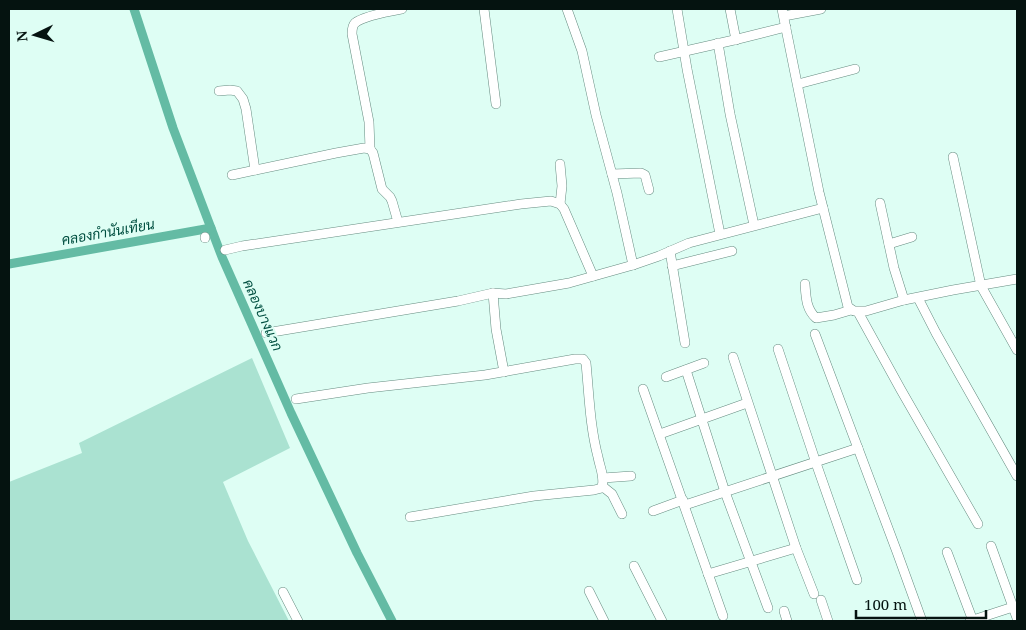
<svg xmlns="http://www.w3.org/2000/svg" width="1026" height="630" font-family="'Noto Serif',Sarabun,serif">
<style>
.green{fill:#aae2d1}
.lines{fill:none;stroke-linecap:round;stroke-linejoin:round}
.canal{stroke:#64bba4;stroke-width:9}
.minor-casing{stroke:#668c81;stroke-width:10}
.minor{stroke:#fff;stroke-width:9}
.labels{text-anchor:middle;stroke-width:4;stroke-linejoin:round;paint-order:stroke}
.water-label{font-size:14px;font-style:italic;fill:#004f40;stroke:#defef4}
</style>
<rect width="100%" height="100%" fill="#defef4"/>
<path class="green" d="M252 358 290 448 223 482 248 541 289 621H9V482L82 453 79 443Z"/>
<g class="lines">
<g class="canal">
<path d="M134 9 173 128 222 257 291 413 357 553 392 621"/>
<path d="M9 264 211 228"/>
</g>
<g class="minor-casing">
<g id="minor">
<path d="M484 9 496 104"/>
<path d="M567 9 582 51 596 115 617 193 633 265"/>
<path d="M677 9 687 69 720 234"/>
<path d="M730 9 736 40"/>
<path d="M782 9 819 192 848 307 854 311H866L904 300 953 290 1017 279"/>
<path d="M784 16 821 9"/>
<path d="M718 43 730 114 754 225"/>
<path d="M659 57 734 40 786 27"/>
<path d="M798 84 855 69"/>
<path d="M219 91 230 90 237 91 243 99 246 109 255 170"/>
<path d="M370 149 369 122 352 34C352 30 352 26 355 23 363 16 391 11 402 9"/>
<path d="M953 157 981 286 1017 350"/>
<path d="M560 164 562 186 560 204"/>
<path d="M612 174 641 173 645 175 649 190"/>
<path d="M232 175 336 153 364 148 370 149 373 153 382 189 390 197 392 201 398 222"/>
<path d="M880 203 894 268 904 300"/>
<path d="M205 237V238"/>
<path d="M889 244 912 237"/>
<path d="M225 250 242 246 521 204 551 201 560 204 564 209 593 276"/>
<path d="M670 251 685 343"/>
<path d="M672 266 732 251"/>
<path d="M805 284C806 297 806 309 816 318L834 315 851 310"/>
<path d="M493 293 496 329 504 372"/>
<path d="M918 298 936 333 1017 476"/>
<path d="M858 312 901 390 978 524"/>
<path d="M266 333 458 301 493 293 506 294 569 283 633 265 659 256 689 243 823 208"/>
<path d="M815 334 897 552 922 621"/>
<path d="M778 349 816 463 857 580"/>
<path d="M733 357 796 548 814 594"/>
<path d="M686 370 725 492 768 608"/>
<path d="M666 377 704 363"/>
<path d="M643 389 723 616"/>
<path d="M296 399 368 388 485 375 575 359H583L586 363C589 394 590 427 598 457 600 468 605 477 602 488L594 490 534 496 410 517"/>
<path d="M660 434 747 403"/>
<path d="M603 478 631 476"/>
<path d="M602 486 612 494 622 514"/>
<path d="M685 505 858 448"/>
<path d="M653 511 683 500"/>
<path d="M947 552 973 621"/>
<path d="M634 566 662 621"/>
<path d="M708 574 796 548"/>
<path d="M589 591 604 621"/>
<path d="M283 592 298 621"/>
<path d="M821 600 828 621"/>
<path d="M1013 607 1017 618"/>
<path d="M784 611 787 621"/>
<path d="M970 621 1013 607 991 546"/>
</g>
</g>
<use href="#minor" class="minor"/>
</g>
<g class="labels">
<g class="water-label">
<text transform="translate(108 232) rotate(-10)" y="5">คลองกำนันเทียน</text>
<text transform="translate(263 315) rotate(66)" y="5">คลองบางแวก</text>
</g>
</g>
<rect width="1026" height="630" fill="none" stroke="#051310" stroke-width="20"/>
<g transform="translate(35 35) rotate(265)" stroke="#defef4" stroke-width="4" paint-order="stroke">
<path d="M0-4L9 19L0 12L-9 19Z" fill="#051310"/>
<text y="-8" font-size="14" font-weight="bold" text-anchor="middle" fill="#051310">N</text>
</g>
<path d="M856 610v8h130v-8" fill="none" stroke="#051310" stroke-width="2.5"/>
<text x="864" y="610" font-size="15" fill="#051310" stroke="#defef4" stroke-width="4" paint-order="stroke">100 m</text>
</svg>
